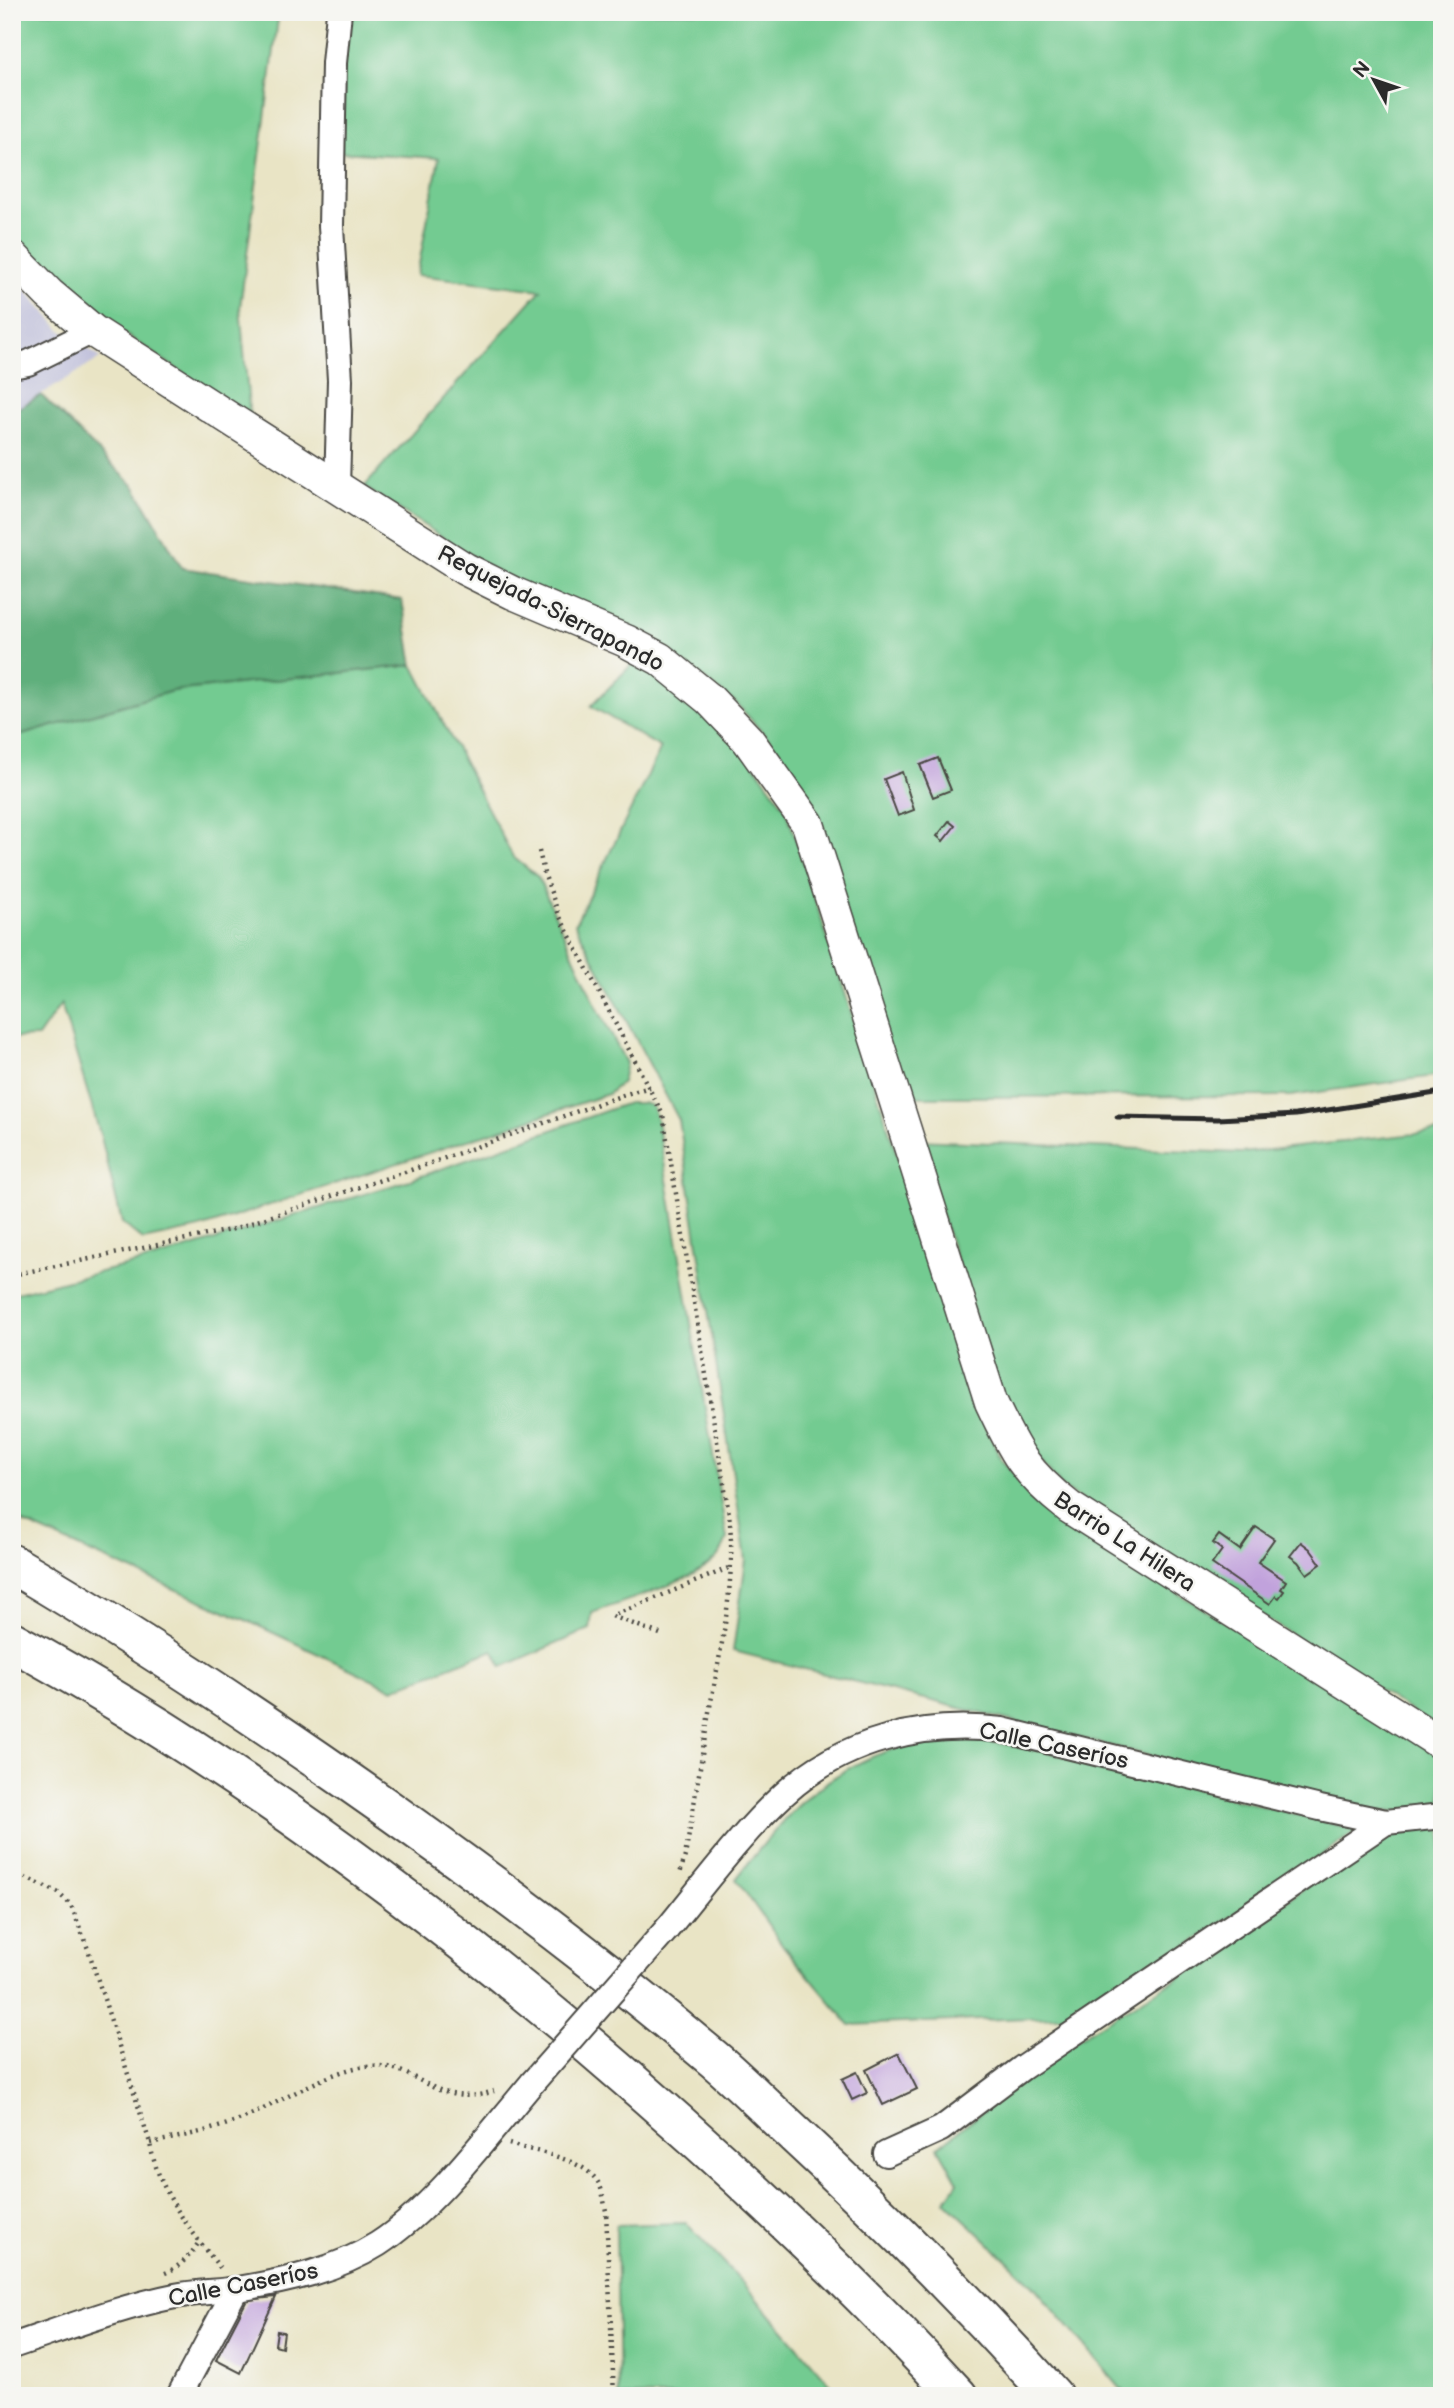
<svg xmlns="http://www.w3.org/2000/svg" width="1454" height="2408" font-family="'Balsamiq Sans',sans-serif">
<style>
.industrial{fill:#c2c2dc}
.green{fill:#73cb91;stroke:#4f7b5e;stroke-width:2}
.forest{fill:#5eaf7b;stroke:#446d53;stroke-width:2}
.building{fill:#c1a2dc}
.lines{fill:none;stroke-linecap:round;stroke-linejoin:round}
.minor-casing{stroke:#484742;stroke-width:28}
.tertiary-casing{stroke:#484742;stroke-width:35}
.motorway-casing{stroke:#484742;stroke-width:42}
.path{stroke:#484742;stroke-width:4.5;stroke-dasharray:2 5;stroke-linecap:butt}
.minor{stroke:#fff;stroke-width:24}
.tertiary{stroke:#fff;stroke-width:32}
.motorway{stroke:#fff;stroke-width:38}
.rail{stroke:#2b2b2b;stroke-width:5}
.minor-bridge-casing{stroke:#484742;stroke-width:28;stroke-linecap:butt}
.minor-bridge{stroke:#fff;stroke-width:24}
.labels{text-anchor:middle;stroke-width:5;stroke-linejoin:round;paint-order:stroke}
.street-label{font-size:23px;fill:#2b2b2b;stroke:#f6f6f2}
</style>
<rect width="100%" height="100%" fill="#f6f6f2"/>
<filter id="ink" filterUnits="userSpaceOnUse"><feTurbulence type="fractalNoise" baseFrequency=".0143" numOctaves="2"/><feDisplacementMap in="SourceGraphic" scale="14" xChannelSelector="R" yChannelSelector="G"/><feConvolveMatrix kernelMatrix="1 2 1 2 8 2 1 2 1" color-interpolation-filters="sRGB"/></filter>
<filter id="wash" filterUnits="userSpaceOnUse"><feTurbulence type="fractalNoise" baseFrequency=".00686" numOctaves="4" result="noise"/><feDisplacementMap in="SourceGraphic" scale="28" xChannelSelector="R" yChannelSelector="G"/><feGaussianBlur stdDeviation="1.57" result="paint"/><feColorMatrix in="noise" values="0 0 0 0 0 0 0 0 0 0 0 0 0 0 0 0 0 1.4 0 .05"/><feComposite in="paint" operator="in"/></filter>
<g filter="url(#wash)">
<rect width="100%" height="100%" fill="#e9e4c5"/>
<path class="industrial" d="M12 274 62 331 101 358 12 412Z"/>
<g class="green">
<path d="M21 12H279L240 307 250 418 83 306 43 271 12 234V22Z"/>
<path d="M346 12H1442V1075L1290 1096 903 1097 811 806 782 754 736 703 680 661 513 582 364 487 541 290 417 275 439 158 340 152Z"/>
<path d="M636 660 688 696 741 746 786 809 979 1411 1001 1459 1037 1502 1098 1544 1442 1756V1805L1405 1812 1370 1811 733 1651 746 1560 679 1120 575 924 661 748 591 706Z"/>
<path d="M413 665 513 857 538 877 595 1003 626 1063 622 1082 608 1094 200 1228 143 1240 122 1223 101 1137 61 1004 38 1037 12 1038V738L172 691Z"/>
<path d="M628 1103H643L652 1106 657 1120 727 1539C724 1548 720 1555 713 1561 693 1581 621 1602 592 1613L590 1629 502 1667 493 1650 393 1689 248 1621 12 1518V1294L153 1259 410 1180Z"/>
<path d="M1442 1131V1731L1062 1487 1009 1421 917 1140 1242 1153Z"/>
<path d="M922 1740H976L1036 1749 1358 1830 1085 2016 850 2025 784 1947 736 1879C776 1828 805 1788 865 1760 883 1751 903 1747 922 1740Z"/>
<path d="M1442 1826V2396H1127L1032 2284 945 2201 958 2182 938 2147 1059 2050 1199 1965 1341 1861 1384 1837 1413 1828Z"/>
<path d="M686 2223 748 2289 841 2396H619L616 2225Z"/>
</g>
<path class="forest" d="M41 395 135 487 182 568 402 600 413 665 172 691 12 738V412Z"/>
<g id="blocks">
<g class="building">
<path d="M938 758 951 790 933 797 920 765Z"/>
<path d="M902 772 914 810 898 816 884 779Z"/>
<path d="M949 821 955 826 943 841 937 836Z"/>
<path d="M1256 1527 1274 1539 1258 1562 1286 1581 1281 1589 1284 1591 1279 1598 1276 1596 1270 1604 1212 1564 1222 1550 1213 1543 1219 1535 1240 1550Z"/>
<path d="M1301 1542 1310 1549 1321 1564 1307 1574 1298 1562 1290 1556Z"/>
<path d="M899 2053 917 2089 883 2105 866 2070Z"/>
<path d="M857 2072 867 2093 852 2100 842 2079Z"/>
<path d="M276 2297 241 2373 216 2360 247 2300Z"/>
<path d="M277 2331 284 2332 282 2347 275 2345Z"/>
</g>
</g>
</g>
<g filter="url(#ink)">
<use href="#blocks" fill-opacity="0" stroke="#484742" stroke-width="2"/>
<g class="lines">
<g class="minor-casing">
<g id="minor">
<path d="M12 366 28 363 93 331"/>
<path d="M337 487 340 380 331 226 334 63 339 12"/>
<path d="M667 1929C704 1884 740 1835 783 1795 842 1740 924 1720 1002 1730L1320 1808 1386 1822 1442 1816"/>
<path d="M886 2154 941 2129 1022 2068 1386 1822"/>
<path d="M12 2346C66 2328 120 2307 175 2296 196 2292 217 2292 238 2289 286 2281 337 2270 378 2244 435 2207 488 2135 532 2083"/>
<path d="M179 2396 236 2289"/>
</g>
</g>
<g class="tertiary-casing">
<path id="tertiary" d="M12 256 49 294 93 331 465 569 513 593 626 641 660 659 709 699 748 740 808 824 991 1402C1014 1451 1025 1473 1069 1507L1442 1744"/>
</g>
<g class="motorway-casing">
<g id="motorway">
<path d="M12 1564C126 1631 237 1704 345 1779 470 1866 593 1957 709 2055 737 2078 762 2104 788 2128 880 2213 969 2303 1053 2396"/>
<path d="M12 1641C219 1754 411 1895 591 2047 719 2156 844 2272 958 2396"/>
</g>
</g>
<g class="path">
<path d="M12 334 21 341"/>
<path d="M539 851 544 873 559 915 663 1115 729 1514C737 1579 721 1648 709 1712 701 1760 694 1808 685 1856L680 1874"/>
<path d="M12 1275 230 1230 411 1170 626 1094 650 1087"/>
<path d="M660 1634 612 1616 731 1567"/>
<path d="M12 1872 57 1892 71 1905 88 1949 150 2143C158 2192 191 2230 220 2268"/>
<path d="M150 2143C185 2136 220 2129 253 2114 285 2099 333 2069 367 2066 416 2061 435 2111 494 2091"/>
<path d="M509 2144C535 2152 585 2158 599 2184 603 2191 604 2202 606 2211L614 2396"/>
<path d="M165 2273C180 2267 190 2256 199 2242"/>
</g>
<use href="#minor" class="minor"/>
<use href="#tertiary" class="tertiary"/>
<use href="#motorway" class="motorway"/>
<path class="rail" d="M1117 1117 1218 1119 1296 1115 1442 1092"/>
<g class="minor-bridge-casing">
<path id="minor-bridge" d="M532 2083 667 1929"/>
</g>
<use href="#minor-bridge" class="minor-bridge"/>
</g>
</g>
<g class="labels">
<g class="street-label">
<text transform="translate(551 608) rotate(27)" y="8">Requejada-Sierrapando</text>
<text transform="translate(1125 1541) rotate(33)" y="8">Barrio La Hilera</text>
<text transform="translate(1054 1745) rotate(12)" y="8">Calle Caseríos</text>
<text transform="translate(243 2284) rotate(-11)" y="8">Calle Caseríos</text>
</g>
</g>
<rect width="1454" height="2408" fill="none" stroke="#f6f6f2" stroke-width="42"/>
<g transform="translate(1374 80) rotate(310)" stroke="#f6f6f2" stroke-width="5" paint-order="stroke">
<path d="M0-5L12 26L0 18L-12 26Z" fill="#2b2b2b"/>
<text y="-10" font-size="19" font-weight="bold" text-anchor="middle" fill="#2b2b2b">N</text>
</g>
</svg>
